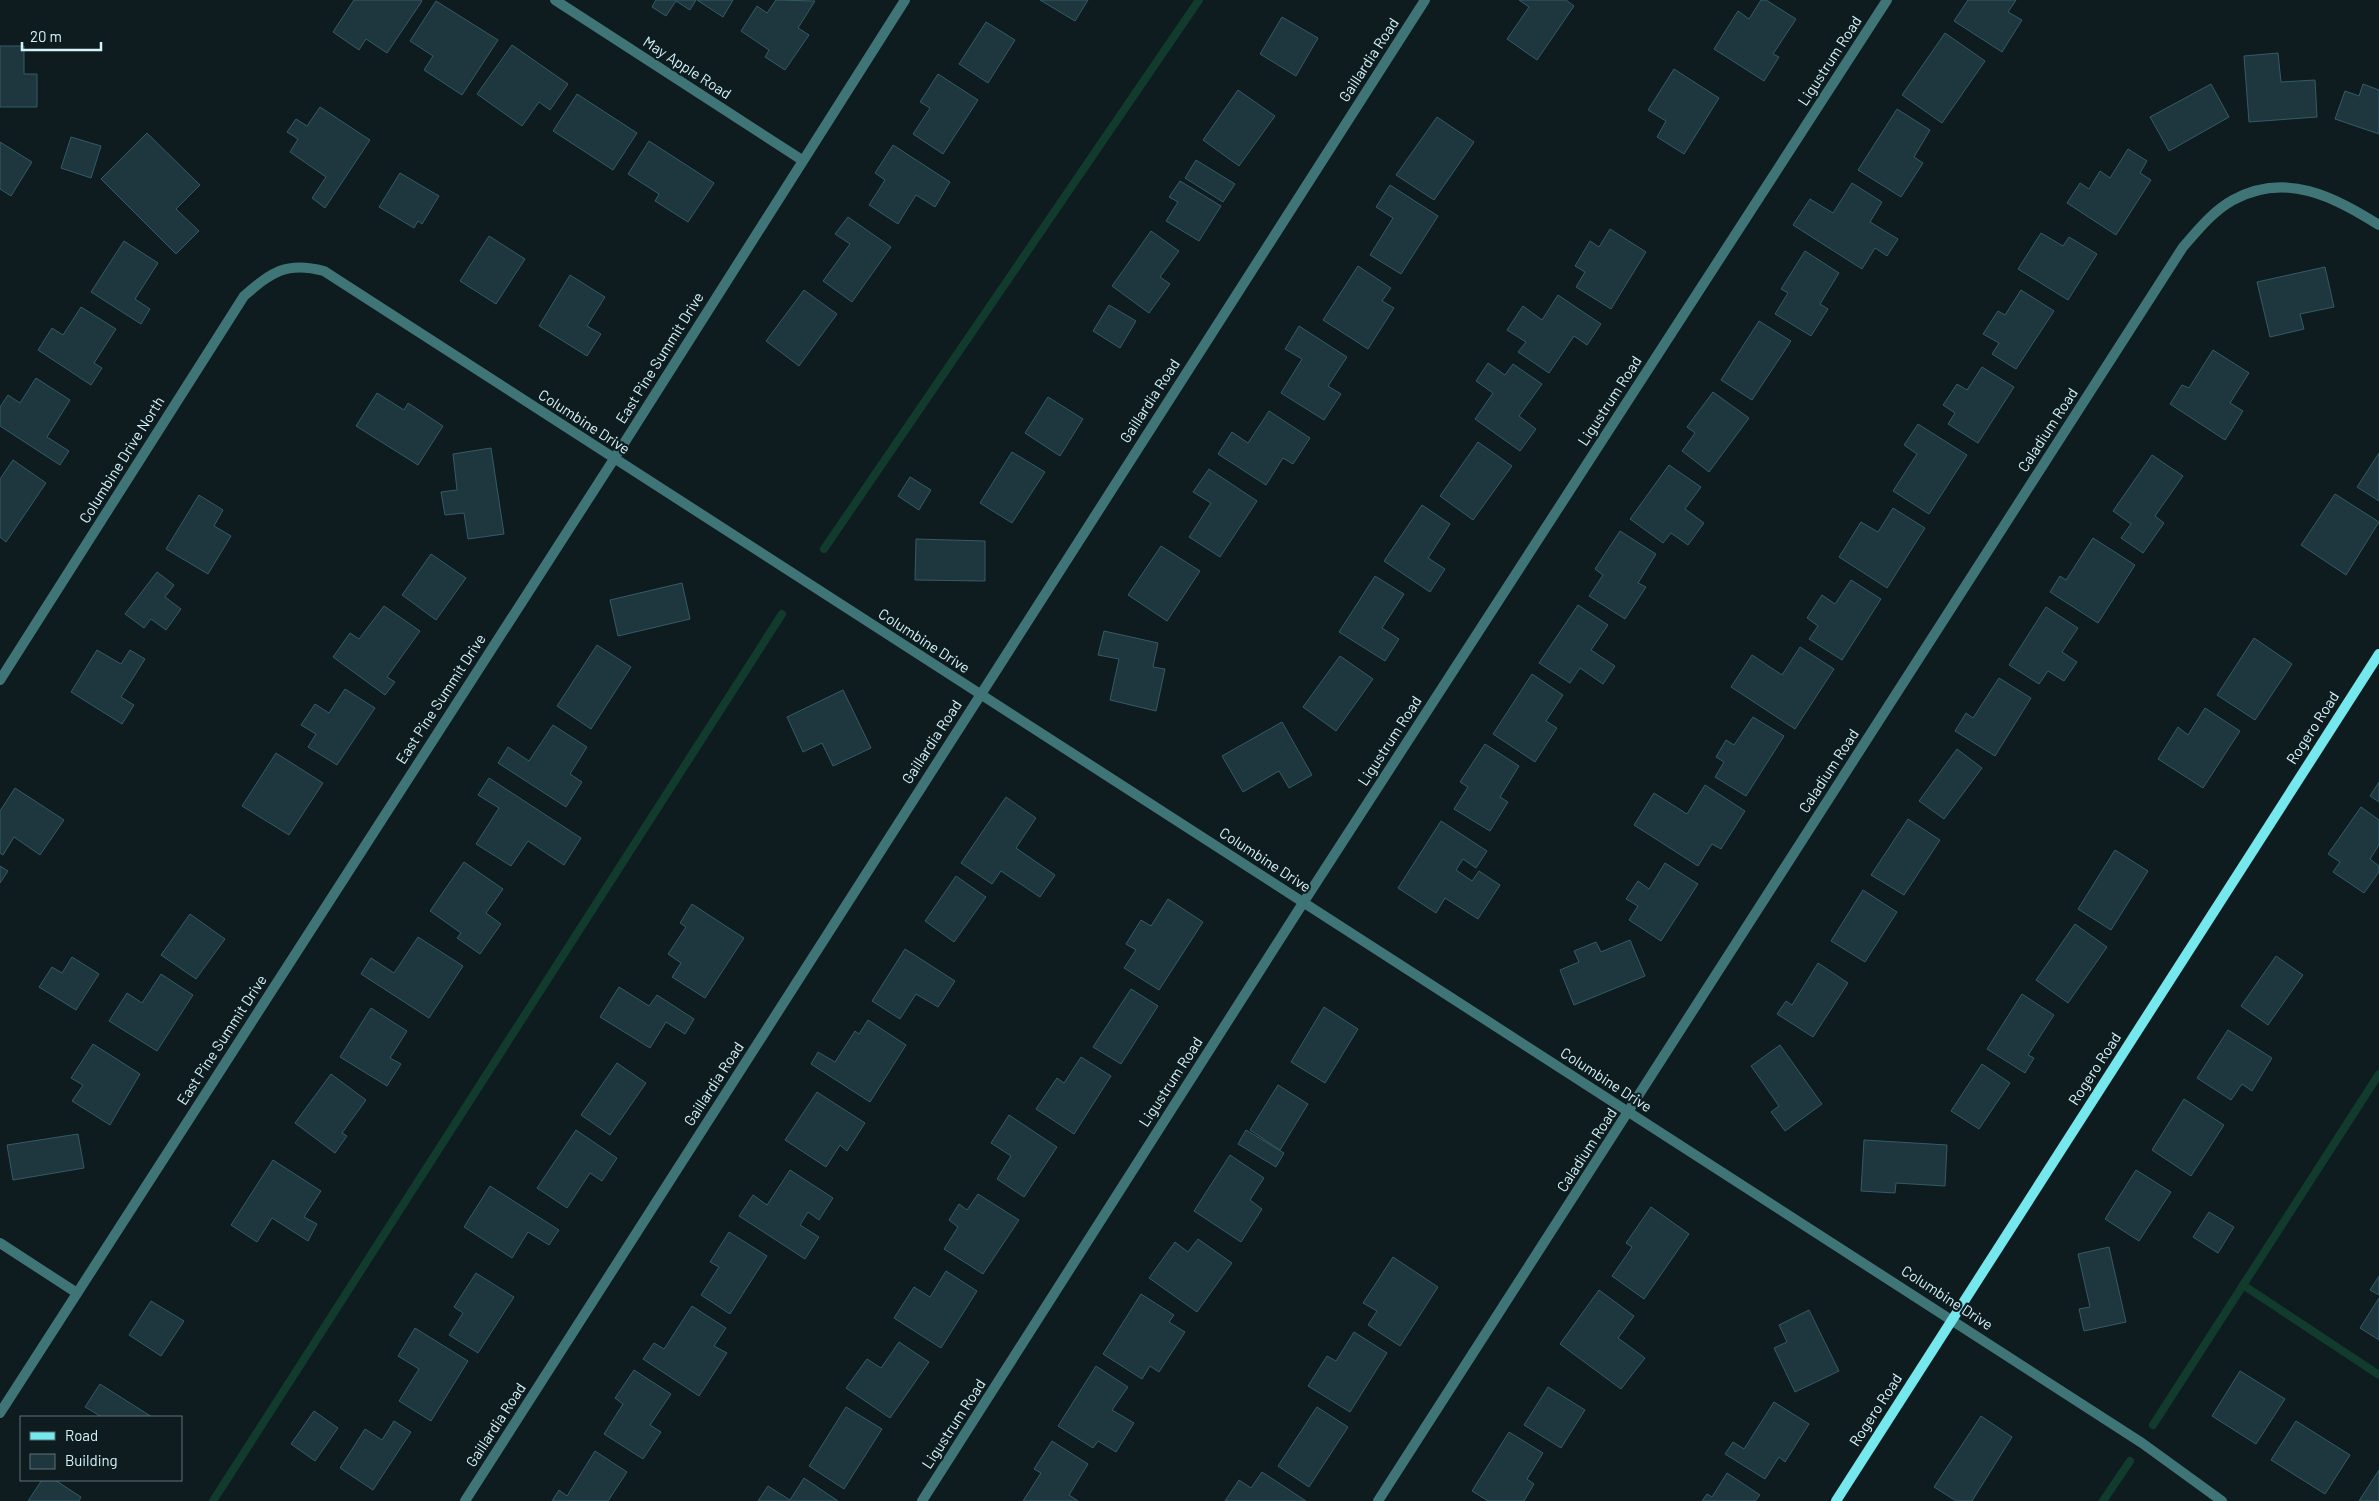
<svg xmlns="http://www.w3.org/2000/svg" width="2379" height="1501" font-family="Barlow,sans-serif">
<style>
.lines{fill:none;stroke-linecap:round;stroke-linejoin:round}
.stream{stroke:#113c2d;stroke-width:8}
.building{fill:#1e373e;stroke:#335b67}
.minor{stroke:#407578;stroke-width:10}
.secondary{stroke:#75e8ee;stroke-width:10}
.labels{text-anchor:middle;stroke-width:4.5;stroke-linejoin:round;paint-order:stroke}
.street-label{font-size:15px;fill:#d3f4fa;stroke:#0f1c1f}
</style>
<rect width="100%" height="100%" fill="#0f1c1f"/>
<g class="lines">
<g class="stream">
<path d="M824 549 1199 0"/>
<path d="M2243 1285 2379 1375"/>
<path d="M2153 1425 2379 1074"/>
<path d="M213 1501 782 614"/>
<path d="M2103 1501 2130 1461"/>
</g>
</g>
<g class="building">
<path d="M354 0H421L422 1 387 53 366 39 359 50 333 32Z"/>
<path d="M656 0H696L690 10 676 1 666 16 652 7Z"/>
<path d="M697 0H733L723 17Z"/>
<path d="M776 0 815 1 798 28 809 35 785 70 765 57 769 50 741 31 757 6 767 13Z"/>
<path d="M1040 0H1088L1075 21Z"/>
<path d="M1519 0H1566L1574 6 1537 60 1507 39 1529 7Z"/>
<path d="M1761 0H1766L1796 19 1773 54 1779 57 1764 81 1714 49 1738 11 1749 19Z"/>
<path d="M1968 0H2016L2008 12 2022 20 2002 52 1954 21Z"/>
<path d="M436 1 498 40 462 95 424 70 433 56 410 41Z"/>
<path d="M1282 17 1318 38 1296 76 1260 54Z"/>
<path d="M986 22 1015 40 988 83 959 64Z"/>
<path d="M1945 33 1985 61 1942 123 1902 95Z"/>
<path d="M512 45 568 84 550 110 539 102 522 126 477 94Z"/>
<path d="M0 46H24V74H37V107H0Z"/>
<path d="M2278 53 2281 82 2315 80 2317 117 2249 122 2244 56Z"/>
<path d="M1674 69 1719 98 1684 154 1657 137 1666 121 1648 110Z"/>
<path d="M938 74 978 100 943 154 913 134 930 108 920 102Z"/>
<path d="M2211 84 2229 117 2169 151 2150 117Z"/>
<path d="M2363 84 2379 90V134L2335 119 2345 91 2359 96Z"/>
<path d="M1238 90 1275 116 1239 166 1203 140Z"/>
<path d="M577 94 637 133 613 170 553 131Z"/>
<path d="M320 107 370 140 325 208 312 198 326 177 290 152 298 139 287 132 296 119 307 126Z"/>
<path d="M1897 109 1930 130 1914 157 1923 163 1901 197 1858 170Z"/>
<path d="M1437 117 1474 142 1434 200 1396 175Z"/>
<path d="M147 133 200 185 176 209 199 231 176 254 101 179Z"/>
<path d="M71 137 101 146 91 178 61 168Z"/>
<path d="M649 141 714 183 688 222 655 201 659 194 628 174Z"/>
<path d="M0 142 32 162 11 196 0 189Z"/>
<path d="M893 145 950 182 935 207 916 195 898 224 869 205 885 180 875 173Z"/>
<path d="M2128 149 2147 161 2140 173 2151 180 2116 235 2067 203 2080 183 2089 189 2100 171 2110 178Z"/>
<path d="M1196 160 1235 184 1223 202 1185 178Z"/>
<path d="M400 173 439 196 422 224 418 221 414 228 379 207Z"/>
<path d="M1180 181 1221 206 1199 241 1166 221 1178 202 1169 197Z"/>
<path d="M1852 183 1882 202 1870 222 1898 239 1887 256 1875 248 1862 269 1793 225 1810 199 1833 213Z"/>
<path d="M1390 185 1438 216 1401 274 1370 255 1393 218 1376 207Z"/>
<path d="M848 217 891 247 852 302 823 281 850 244 835 234Z"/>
<path d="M1610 229 1646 252 1611 309 1576 287 1585 272 1575 266 1590 241 1599 247Z"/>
<path d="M1151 231 1179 251 1160 277 1170 284 1149 313 1112 286Z"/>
<path d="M2041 233 2063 246 2069 237 2097 254 2068 300 2018 269Z"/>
<path d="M489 236 525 259 496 304 460 281Z"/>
<path d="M124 241 158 263 135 299 150 309 141 324 91 292Z"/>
<path d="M1805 251 1839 273 1820 304 1828 309 1811 336 1775 314 1788 293 1781 289Z"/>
<path d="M1358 266 1391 288 1382 301 1394 308 1368 349 1323 320Z"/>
<path d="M2325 267 2334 307 2300 314 2304 329 2270 337 2257 282Z"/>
<path d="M570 275 605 297 587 326 601 334 587 356 539 326Z"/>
<path d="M804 290 837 314 799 366 766 341Z"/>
<path d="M2021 290 2054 311 2016 369 1992 354 1999 343 1983 334 1998 311 2005 315Z"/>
<path d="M1558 295 1601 324 1587 345 1574 336 1549 373 1518 352 1526 342 1507 330 1523 306 1542 320Z"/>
<path d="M1109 305 1136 321 1120 348 1093 331Z"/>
<path d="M81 307 116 329 94 363 102 368 91 385 38 350 52 328 63 335Z"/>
<path d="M1759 321 1791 341 1752 400 1721 380Z"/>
<path d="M1299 326 1347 357 1328 386 1341 394 1324 420 1281 393 1302 359 1285 349Z"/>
<path d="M2213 350 2249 373 2230 403 2243 411 2225 440 2170 404 2182 385 2189 388Z"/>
<path d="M1488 363 1505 375 1513 364 1542 384 1519 416 1536 429 1520 451 1475 419 1493 393 1476 381Z"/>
<path d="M1982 367 2014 387 1978 443 1948 424 1955 413 1943 405 1957 384 1967 390Z"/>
<path d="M36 378 70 400 47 437 69 451 60 465 0 426V407L8 395 20 403Z"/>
<path d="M1713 392 1749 418 1709 472 1682 451 1695 433 1687 427Z"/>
<path d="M377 393 404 410 408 403 443 426 418 465 356 426Z"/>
<path d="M1048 397 1083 419 1060 456 1025 433Z"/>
<path d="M1269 411 1310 438 1293 464 1283 458 1266 485 1218 454 1232 432 1248 443Z"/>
<path d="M1918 424 1967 455 1929 514 1893 491 1917 454 1904 445Z"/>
<path d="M1478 442 1512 466 1473 520 1440 496Z"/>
<path d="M491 448 504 534 468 539 464 513 445 515 441 492 457 490 453 454Z"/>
<path d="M1012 452 1045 472 1012 523 980 503Z"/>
<path d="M2379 453V501L2357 487Z"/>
<path d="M2152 455 2183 476 2155 516 2164 523 2143 553 2121 538 2131 524 2113 511Z"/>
<path d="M13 460 46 483 6 542 0 537V479Z"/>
<path d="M1669 465 1701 487 1685 509 1704 523 1688 545 1671 533 1663 543 1630 519Z"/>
<path d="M1209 469 1257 501 1220 557 1189 537 1211 503 1193 492Z"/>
<path d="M910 477 931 490 919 510 898 496Z"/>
<path d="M2335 494 2379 522 2346 575 2301 545Z"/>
<path d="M199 495 223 510 214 526 231 536 208 574 166 549Z"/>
<path d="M1422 505 1450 524 1428 558 1445 569 1430 592 1384 561Z"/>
<path d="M1893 508 1925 528 1887 588 1839 557 1861 522 1878 532Z"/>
<path d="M1620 531 1656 554 1638 583 1646 587 1625 619 1589 596 1603 575 1595 569Z"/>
<path d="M2093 538 2135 565 2098 623 2050 592 2060 576 2066 580Z"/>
<path d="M916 539 985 541V581L915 580Z"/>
<path d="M1161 546 1200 571 1167 621 1128 595Z"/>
<path d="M431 554 466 578 436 620 402 595Z"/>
<path d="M157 572 174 585 165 597 181 609 166 630 151 619 144 628 125 614Z"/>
<path d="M1375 576 1404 594 1382 628 1399 639 1385 661 1339 632Z"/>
<path d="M1851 580 1881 599 1842 660 1809 639 1818 626 1807 618 1822 595 1835 604Z"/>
<path d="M682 583 690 619 618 636 610 600Z"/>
<path d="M1578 605 1608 625 1591 650 1615 666 1603 684 1580 668 1570 683 1539 663Z"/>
<path d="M384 606 420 631 387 677 395 682 385 695 333 657 350 633 359 639Z"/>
<path d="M2046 607 2078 628 2062 652 2077 662 2064 681 2048 671 2039 684 2009 665Z"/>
<path d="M1104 631 1158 643 1153 667 1165 669 1156 711 1110 700 1119 659 1098 655Z"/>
<path d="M2254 638 2292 664 2255 720 2217 695Z"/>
<path d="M597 645 631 667 591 729 557 706Z"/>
<path d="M1800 647 1834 669 1795 729 1731 687 1752 655 1782 675Z"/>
<path d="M97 650 121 664 130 650 145 659 121 697 134 705 122 724 71 692Z"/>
<path d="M1340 656 1373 679 1336 731 1303 707Z"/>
<path d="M1532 674 1563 695 1546 721 1557 728 1535 762 1493 734Z"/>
<path d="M1999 678 2031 698 1995 756 1955 731 1966 713 1973 718Z"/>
<path d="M345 689 375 708 337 765 308 747 316 734 301 725 315 704 329 713Z"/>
<path d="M843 690 871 748 833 766 822 743 803 752 787 717Z"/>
<path d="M2205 708 2240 731 2203 788 2158 759 2178 727 2188 735Z"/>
<path d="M1753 717 1784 736 1746 796 1715 777 1724 762 1716 757 1726 740 1734 745Z"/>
<path d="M1282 722 1312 775 1289 788 1279 771 1243 792 1222 756Z"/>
<path d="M553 725 587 747 570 774 582 782 566 807 498 763 508 747 529 761Z"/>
<path d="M1485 744 1519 766 1500 797 1508 802 1490 831 1454 809 1468 787 1460 782Z"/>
<path d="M1957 749 1982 768 1944 819 1919 801Z"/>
<path d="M276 753 323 783 289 835 242 806Z"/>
<path d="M489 778 581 838 564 865 528 841 511 866 476 844 499 808 478 795Z"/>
<path d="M2379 782V802L2370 796Z"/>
<path d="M1705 785 1745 811 1721 849 1712 844 1698 866 1634 825 1654 793 1687 814Z"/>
<path d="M15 788 64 820 40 855 14 837 3 855 0 853V811Z"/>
<path d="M1006 797 1036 818 1016 848 1055 875 1040 897 1001 871 992 884 961 863Z"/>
<path d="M2361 807 2379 820V845L2370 859 2379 866V872L2364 893 2333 872 2340 862 2328 854Z"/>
<path d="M1908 819 1940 840 1904 895 1871 875Z"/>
<path d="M1441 821 1487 851 1476 868 1463 859 1456 870 1472 881 1479 871 1500 885 1478 919 1445 898 1436 913 1398 888Z"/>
<path d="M2115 850 2148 871 2111 930 2078 909Z"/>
<path d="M464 862 503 889 486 913 501 924 480 954 457 938 461 933 430 911Z"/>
<path d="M1665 863 1698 884 1661 941 1629 920 1638 906 1626 899 1638 881 1649 889Z"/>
<path d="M0 866 8 871 0 883Z"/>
<path d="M956 876 986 897 954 942 925 921Z"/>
<path d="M1863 890 1897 912 1865 962 1831 941Z"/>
<path d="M1168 899 1203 922 1159 990 1124 968 1136 950 1126 944 1141 920 1151 926Z"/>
<path d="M692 904 744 938 705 998 672 977 681 963 668 954 686 927 680 923Z"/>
<path d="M190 914 225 939 196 979 161 955Z"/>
<path d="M2075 924 2107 947 2068 1003 2036 980Z"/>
<path d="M418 937 463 966 429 1018 361 974 371 958 394 973Z"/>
<path d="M1630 940 1645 976 1574 1005 1560 970 1579 962 1574 951 1596 942 1601 952Z"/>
<path d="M905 949 955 981 938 1007 916 994 900 1019 872 1001Z"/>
<path d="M2276 956 2303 975 2268 1025 2241 1006Z"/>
<path d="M72 957 99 974 76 1010 39 987 52 967 62 973Z"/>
<path d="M1818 963 1848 983 1813 1037 1777 1014 1786 1001 1792 1005Z"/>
<path d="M161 974 193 995 157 1051 109 1021 127 993 142 1003Z"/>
<path d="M619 987 649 1006 657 995 694 1019 685 1034 666 1022 650 1048 600 1017Z"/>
<path d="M1131 989 1158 1006 1121 1064 1093 1047Z"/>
<path d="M2022 994 2054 1015 2028 1055 2034 1058 2025 1073 1987 1049Z"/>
<path d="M1324 1007 1358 1029 1325 1083 1291 1062Z"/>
<path d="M371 1008 407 1031 390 1058 401 1064 387 1086 340 1057Z"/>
<path d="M868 1020 906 1045 870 1102 811 1064 818 1052 835 1062 855 1031 859 1034Z"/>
<path d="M2228 1030 2272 1058 2252 1091 2242 1084 2231 1100 2197 1078Z"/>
<path d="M93 1044 140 1074 110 1125 72 1101 83 1085 71 1078Z"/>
<path d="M1780 1045 1822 1104 1785 1131 1771 1112 1779 1106 1751 1066Z"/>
<path d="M1081 1057 1111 1076 1074 1134 1036 1109 1057 1078 1064 1083Z"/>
<path d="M617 1063 646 1083 610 1135 581 1115Z"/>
<path d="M1982 1064 2010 1083 1979 1129 1951 1111Z"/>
<path d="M331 1074 366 1100 342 1133 347 1136 335 1153 295 1123Z"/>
<path d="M1278 1085 1308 1104 1280 1150 1250 1130Z"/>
<path d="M817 1092 865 1123 847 1151 840 1145 826 1167 785 1140Z"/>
<path d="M2184 1099 2224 1125 2191 1176 2152 1150Z"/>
<path d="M1009 1115 1057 1147 1024 1197 997 1179 1011 1156 991 1143Z"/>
<path d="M576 1130 617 1158 602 1181 590 1173 567 1208 537 1188Z"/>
<path d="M1246 1130 1284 1153 1276 1167 1238 1144Z"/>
<path d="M78 1134 84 1168 13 1180 7 1145Z"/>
<path d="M1864 1140 1947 1145 1945 1186 1896 1183 1895 1193 1861 1191Z"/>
<path d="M1230 1155 1264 1178 1250 1200 1262 1209 1241 1242 1194 1211Z"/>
<path d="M273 1160 321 1191 304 1217 317 1224 308 1241 272 1218 257 1242 231 1225Z"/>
<path d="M790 1170 833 1198 819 1220 808 1212 800 1225 819 1237 805 1259 739 1216 753 1195 767 1205Z"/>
<path d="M2136 1170 2171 1192 2139 1241 2105 1219Z"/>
<path d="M490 1186 559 1230 549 1245 528 1232 512 1258 464 1227Z"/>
<path d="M978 1194 1019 1220 983 1274 944 1249 958 1227 949 1220 959 1204 967 1210Z"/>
<path d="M1651 1207 1689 1234 1644 1299 1612 1276 1632 1247 1626 1243Z"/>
<path d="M2209 1212 2234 1227 2218 1253 2193 1237Z"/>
<path d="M729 1232 767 1256 730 1314 701 1295 719 1267 710 1262Z"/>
<path d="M1198 1239 1232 1263 1197 1312 1149 1278 1175 1242 1188 1252Z"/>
<path d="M2109 1247 2126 1322 2084 1331 2079 1309 2090 1307 2078 1254Z"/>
<path d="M1393 1257 1438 1287 1400 1346 1368 1325 1377 1311 1363 1303Z"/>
<path d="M946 1271 977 1291 941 1348 894 1318 914 1287 930 1297Z"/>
<path d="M476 1273 514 1297 478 1353 449 1335 463 1313 454 1307Z"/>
<path d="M2379 1276V1295L2370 1290Z"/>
<path d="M1599 1290 1634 1316 1618 1338 1645 1358 1621 1389 1560 1344Z"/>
<path d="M1141 1294 1174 1315 1169 1322 1185 1332 1159 1372 1150 1366 1142 1379 1103 1354Z"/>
<path d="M2379 1298V1340L2360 1328Z"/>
<path d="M151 1301 184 1321 161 1356 129 1335Z"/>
<path d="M692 1306 726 1328 714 1346 727 1353 699 1396 643 1359 654 1343 664 1349Z"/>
<path d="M1809 1310 1839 1371 1795 1392 1774 1348 1787 1342 1779 1325Z"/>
<path d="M415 1328 468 1361 431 1421 399 1401 419 1369 398 1356Z"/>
<path d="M1354 1332 1387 1353 1350 1412 1308 1386 1327 1356 1336 1361Z"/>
<path d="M899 1342 929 1362 890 1418 846 1388 867 1359 881 1368Z"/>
<path d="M1096 1366 1128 1387 1112 1410 1134 1423 1116 1452 1098 1441 1093 1448 1058 1426Z"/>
<path d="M634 1370 671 1394 650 1425 661 1432 643 1459 604 1434 623 1404 615 1398Z"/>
<path d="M2240 1371 2285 1399 2256 1444 2212 1416Z"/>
<path d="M100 1384 152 1417H102L85 1407Z"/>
<path d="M1548 1387 1585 1410 1561 1448 1524 1425Z"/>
<path d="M1774 1402 1809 1424 1785 1462 1779 1457 1765 1479 1725 1454 1733 1442 1744 1449Z"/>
<path d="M846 1407 882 1429 844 1489 809 1466Z"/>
<path d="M1317 1407 1348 1427 1309 1487 1278 1466Z"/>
<path d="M314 1411 338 1428 315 1461 291 1444Z"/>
<path d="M1981 1416 2012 1437 1972 1501H1956L1934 1487Z"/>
<path d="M394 1421 411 1432 373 1490 340 1468 365 1429 382 1440Z"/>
<path d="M2296 1421 2350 1455 2325 1494 2271 1460Z"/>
<path d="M1509 1432 1543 1453 1527 1479 1534 1484 1524 1501H1488L1472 1491Z"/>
<path d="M1052 1441 1088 1464 1069 1495 1078 1501H1023L1041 1473 1034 1469Z"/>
<path d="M595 1451 627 1472 608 1501H552L559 1490 567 1496Z"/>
<path d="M2379 1470V1501H2359Z"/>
<path d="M1262 1472 1306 1501H1225L1239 1480 1251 1488Z"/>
<path d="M1727 1473 1760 1495 1755 1501H1702L1707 1494 1712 1497Z"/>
<path d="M804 1478 838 1501H758L768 1486 790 1500Z"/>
<path d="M42 1480H55L81 1497 79 1501H28Z"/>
</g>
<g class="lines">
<g class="minor">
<path d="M555 0 802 160"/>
<path d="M0 680 244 296C272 272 286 261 324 271L2142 1443 2222 1501"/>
<path d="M0 1243 77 1293"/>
<path d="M0 1413 614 459 905 0"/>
<path d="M465 1501 1425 0"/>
<path d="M922 1501 1303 903 1887 0"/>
<path d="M1378 1501 2183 247C2198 230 2213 211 2233 200 2286 171 2334 197 2379 225"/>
</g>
<path class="secondary" d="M1836 1501 2379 654"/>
</g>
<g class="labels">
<g class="street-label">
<text transform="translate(1369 60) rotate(-57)" y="5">Gaillardia Road</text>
<text transform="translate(1830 61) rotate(-57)" y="5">Ligustrum Road</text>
<text transform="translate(687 68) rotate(33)" y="5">May Apple Road</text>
<text transform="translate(660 358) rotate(-58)" y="5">East Pine Summit Drive</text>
<text transform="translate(1150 401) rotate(-57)" y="5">Gaillardia Road</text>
<text transform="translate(1610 401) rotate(-57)" y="5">Ligustrum Road</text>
<text transform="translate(584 422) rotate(33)" y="5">Columbine Drive</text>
<text transform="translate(2048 430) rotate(-57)" y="5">Caladium Road</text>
<text transform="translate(122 460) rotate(-58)" y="5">Columbine Drive North</text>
<text transform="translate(924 641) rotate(33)" y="5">Columbine Drive</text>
<text transform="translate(441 699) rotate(-57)" y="5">East Pine Summit Drive</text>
<text transform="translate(2313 728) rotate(-57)" y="5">Rogero Road</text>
<text transform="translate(1390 741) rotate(-57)" y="5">Ligustrum Road</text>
<text transform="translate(932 742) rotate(-57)" y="5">Gaillardia Road</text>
<text transform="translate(1829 771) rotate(-57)" y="5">Caladium Road</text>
<text transform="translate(1265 860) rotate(33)" y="5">Columbine Drive</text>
<text transform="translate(222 1040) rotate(-57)" y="5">East Pine Summit Drive</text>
<text transform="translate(2095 1069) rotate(-57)" y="5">Rogero Road</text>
<text transform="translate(1606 1080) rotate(33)" y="5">Columbine Drive</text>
<text transform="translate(1171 1082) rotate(-57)" y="5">Ligustrum Road</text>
<text transform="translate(714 1084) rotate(-57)" y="5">Gaillardia Road</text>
<text transform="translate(1587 1150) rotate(-57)" y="5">Caladium Road</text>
<text transform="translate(1947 1298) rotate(33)" y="5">Columbine Drive</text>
<text transform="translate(1876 1410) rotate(-57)" y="5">Rogero Road</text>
<text transform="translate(954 1424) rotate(-57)" y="5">Ligustrum Road</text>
<text transform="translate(496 1425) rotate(-57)" y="5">Gaillardia Road</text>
</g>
</g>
<rect x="20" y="1416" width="162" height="65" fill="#0f1c1f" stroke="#5d7277"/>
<rect x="30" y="1432" width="25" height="8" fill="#75e8ee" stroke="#5d7277"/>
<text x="65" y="1441" font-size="15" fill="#d3f4fa">Road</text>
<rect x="30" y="1454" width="25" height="15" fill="#1e373e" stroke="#5d7277"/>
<text x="65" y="1466" font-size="15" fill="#d3f4fa">Building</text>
<path d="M22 42v8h79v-8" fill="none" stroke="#d3f4fa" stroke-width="2.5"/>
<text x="30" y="42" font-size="15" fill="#d3f4fa" stroke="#0f1c1f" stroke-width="4" paint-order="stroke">20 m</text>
</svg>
